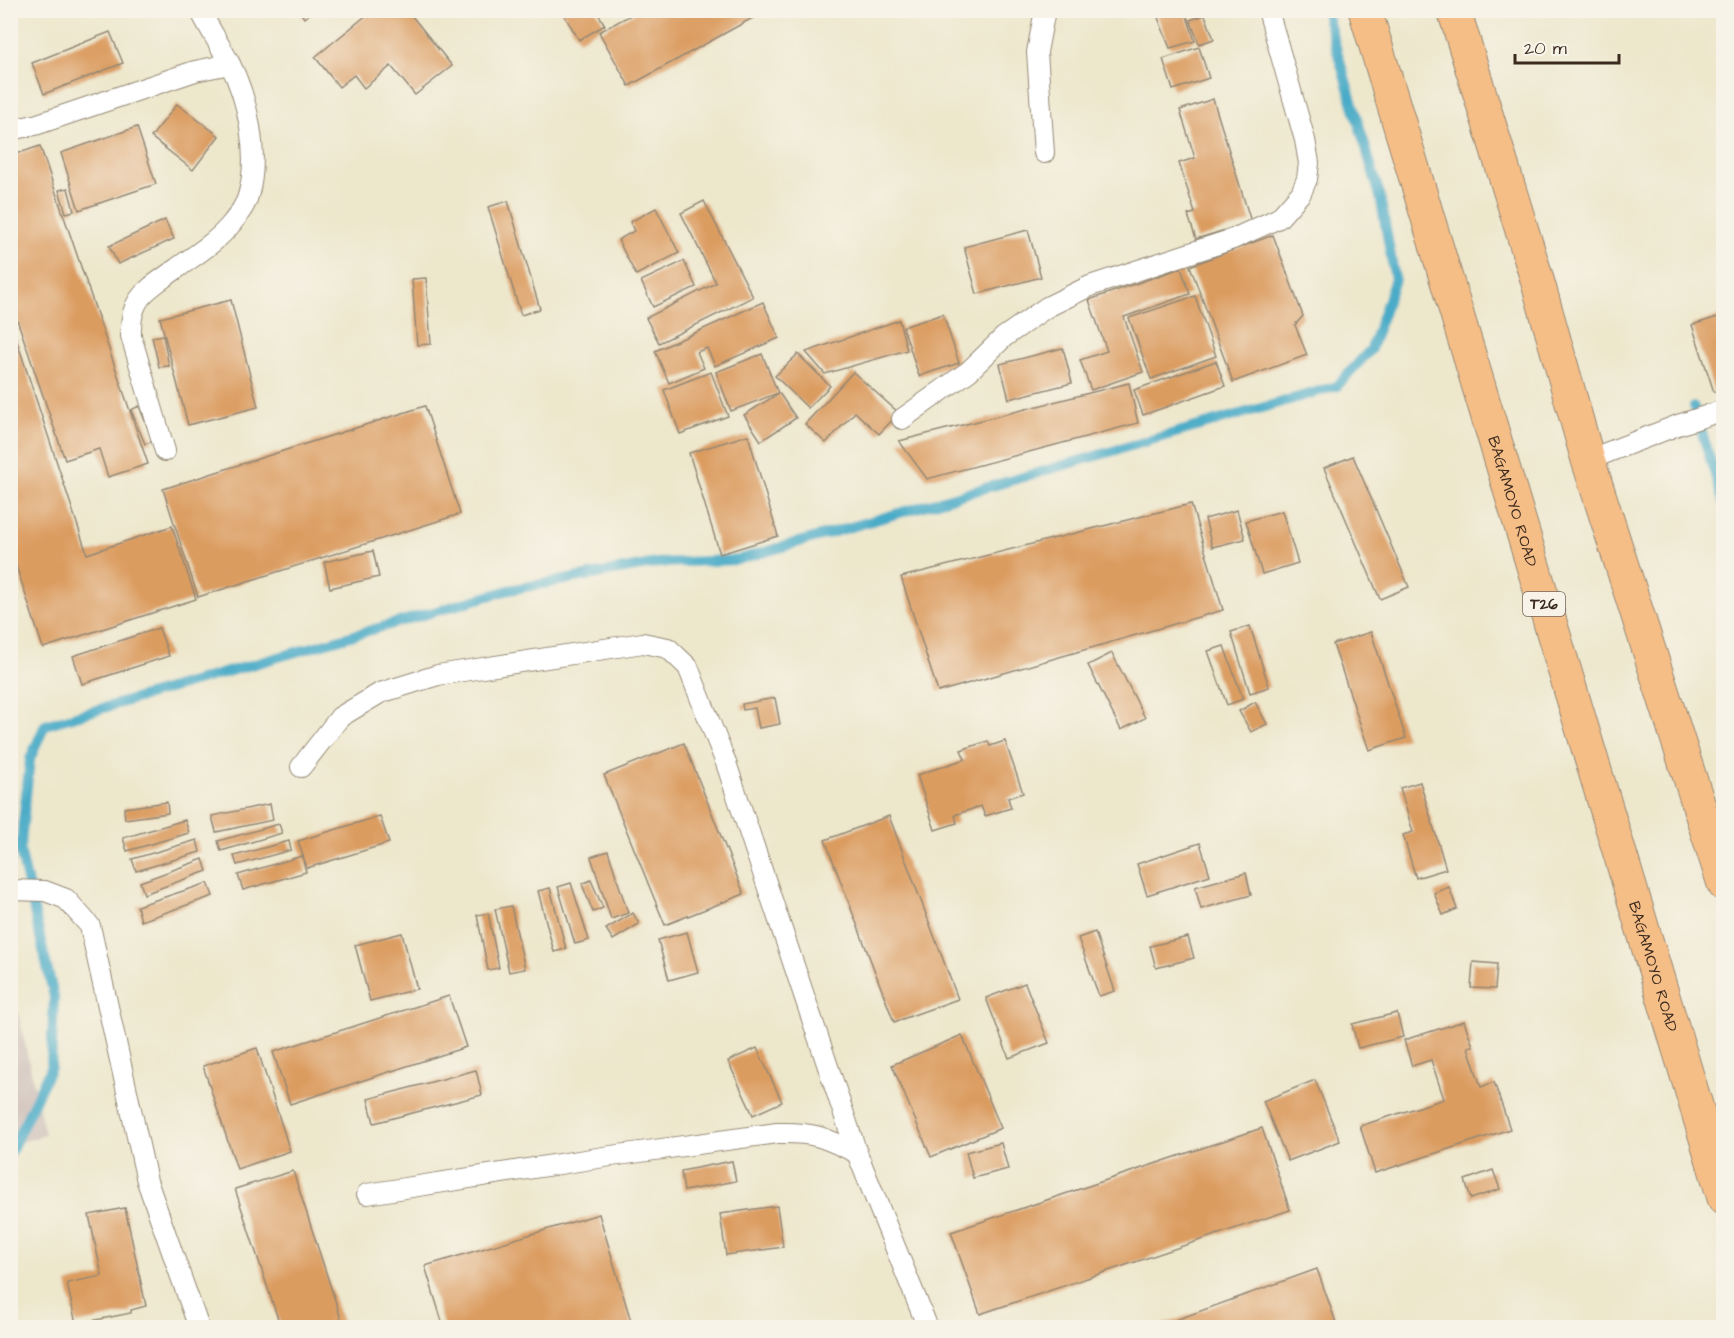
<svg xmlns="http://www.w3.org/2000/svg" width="1734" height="1338" font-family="'Architects Daughter',sans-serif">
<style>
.industrial{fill:#cfc1ba}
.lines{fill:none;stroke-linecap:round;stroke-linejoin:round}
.stream{stroke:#48abc7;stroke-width:10}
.building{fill:#db9c61}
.lane-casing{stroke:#948875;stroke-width:22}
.highway-casing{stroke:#948875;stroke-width:35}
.lane{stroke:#fff;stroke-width:20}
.highway{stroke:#f6be87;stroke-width:33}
.labels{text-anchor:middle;stroke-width:5;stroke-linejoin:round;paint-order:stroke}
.shield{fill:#f7f3e8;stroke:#73665b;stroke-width:1.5}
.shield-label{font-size:15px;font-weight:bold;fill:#3b2a1e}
.street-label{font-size:16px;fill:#3b2a1e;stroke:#f7f3e8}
</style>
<rect width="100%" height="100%" fill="#f7f3e8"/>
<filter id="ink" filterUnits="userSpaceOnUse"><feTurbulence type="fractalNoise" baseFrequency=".0167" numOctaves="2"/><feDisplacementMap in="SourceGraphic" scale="12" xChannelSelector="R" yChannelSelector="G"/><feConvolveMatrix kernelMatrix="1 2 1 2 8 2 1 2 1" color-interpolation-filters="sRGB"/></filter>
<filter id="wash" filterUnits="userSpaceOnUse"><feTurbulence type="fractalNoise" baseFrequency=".008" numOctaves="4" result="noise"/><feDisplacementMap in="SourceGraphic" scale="24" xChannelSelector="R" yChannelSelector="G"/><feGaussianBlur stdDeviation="1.35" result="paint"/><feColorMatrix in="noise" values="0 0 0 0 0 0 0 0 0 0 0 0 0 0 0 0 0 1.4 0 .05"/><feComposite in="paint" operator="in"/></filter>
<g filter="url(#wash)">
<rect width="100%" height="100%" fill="#ede7cc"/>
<path class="industrial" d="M10 976 45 1135 11 1145H10Z"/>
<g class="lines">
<g class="stream">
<path d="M1694 407 1724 504"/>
<path d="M10 1153 51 1067 54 997 20 850 30 759 45 725 509 590 657 563 737 560 1337 386 1371 349 1395 279 1380 196 1325 10"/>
</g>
</g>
<g id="blocks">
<g class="building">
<path d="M299 10H315L304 18Z"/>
<path d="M373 10H407L452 66 415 95 391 66 364 88 354 75 339 87 315 57Z"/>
<path d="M561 10H596L605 25 579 40Z"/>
<path d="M640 10H767L629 86 599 32Z"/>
<path d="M1155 10H1185L1195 41 1170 48Z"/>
<path d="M1205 15 1214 39 1199 44 1190 20Z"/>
<path d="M110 32 123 63 44 94 32 63Z"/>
<path d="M1199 47 1209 78 1173 90 1163 59Z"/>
<path d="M1213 99 1251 222 1196 239 1188 215 1195 213 1179 163 1195 158 1180 110Z"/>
<path d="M177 104 219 136 193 170 151 137Z"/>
<path d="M137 127 156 184 79 210 61 153Z"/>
<path d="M40 146 148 464 108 477 99 449 65 460 10 299V156Z"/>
<path d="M68 188 74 211 66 213 59 190Z"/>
<path d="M508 201 540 309 521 315 488 207Z"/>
<path d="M704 201 753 297 659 343 646 318 716 283 681 213Z"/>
<path d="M656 208 679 253 636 275 618 240 634 231 630 222Z"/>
<path d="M165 220 174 239 118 264 109 246Z"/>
<path d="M1028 230 1041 277 977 294 964 247Z"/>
<path d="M1273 235 1303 316 1295 325 1307 355 1233 382 1190 266Z"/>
<path d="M684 261 696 287 653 307 641 281Z"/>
<path d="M1181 268 1190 294 1124 317 1143 372 1091 390 1080 360 1107 351 1089 300Z"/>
<path d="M426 278 431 344 417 345 412 279Z"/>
<path d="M1195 296 1216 356 1151 379 1129 318Z"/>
<path d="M231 300 258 407 188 425 160 318Z"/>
<path d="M763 302 779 338 715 366 707 348 697 352 704 368 669 383 655 351Z"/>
<path d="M943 314 959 363 919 376 903 327Z"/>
<path d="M1724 315V389L1714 392 1692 325Z"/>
<path d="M10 320 87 554 172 526 196 599 43 648 10 547Z"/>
<path d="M899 320 907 350 825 374 806 352Z"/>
<path d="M163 335 169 366 159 367 152 337Z"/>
<path d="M1063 348 1072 383 1009 399 1000 364Z"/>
<path d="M762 354 778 393 731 411 716 372Z"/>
<path d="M798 354 830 386 808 408 775 376Z"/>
<path d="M1216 361 1225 386 1143 415 1134 390Z"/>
<path d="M711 372 728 416 680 434 664 390Z"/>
<path d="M853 372 899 413 879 434 855 412 826 443 805 424Z"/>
<path d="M1129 383 1138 423 927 479 899 441Z"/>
<path d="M779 393 796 418 761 441 744 415Z"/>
<path d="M139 406 153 441 145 444 131 410Z"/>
<path d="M425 406 460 514 198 597 163 489Z"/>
<path d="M748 435 778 536 720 554 689 453Z"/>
<path d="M1353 456 1409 587 1380 599 1324 468Z"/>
<path d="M1191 504 1223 610 938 692 901 577Z"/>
<path d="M1237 510 1245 539 1212 547 1205 519Z"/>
<path d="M1282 511 1298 563 1262 574 1246 521Z"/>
<path d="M373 551 379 577 330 588 324 562Z"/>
<path d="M1250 626 1269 687 1250 693 1231 632Z"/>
<path d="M159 628 169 656 82 684 73 656Z"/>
<path d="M1371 632 1406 738 1369 750 1333 644Z"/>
<path d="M1224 646 1243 699 1227 705 1208 651Z"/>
<path d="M1112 653 1145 718 1121 730 1088 665Z"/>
<path d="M775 698 780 724 759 728 755 708 743 710 742 704Z"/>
<path d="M1255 702 1267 724 1251 732 1239 711Z"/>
<path d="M988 741 990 746 1005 741 1023 793 1008 798 1011 808 985 816 981 806 955 815 957 823 935 830 917 775 965 759 961 750Z"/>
<path d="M684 743 744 894 665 925 604 775Z"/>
<path d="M1420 782 1446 869 1416 878 1403 835 1413 832 1400 788Z"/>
<path d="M167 802 168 813 125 819 124 808Z"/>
<path d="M270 804 273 820 216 832 212 816Z"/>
<path d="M380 816 389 843 307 868 298 841Z"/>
<path d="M889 816 958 999 894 1022 825 840Z"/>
<path d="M185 820 189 833 127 851 123 838Z"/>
<path d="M279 824 282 833 221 851 218 841Z"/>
<path d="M197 840 200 852 136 871 132 859Z"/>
<path d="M289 841 291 850 237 865 234 856Z"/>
<path d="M1200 843 1210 875 1147 895 1137 864Z"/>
<path d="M608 851 628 913 611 919 591 857Z"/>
<path d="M302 856 306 872 243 890 238 875Z"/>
<path d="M203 859 207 871 144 894 140 882Z"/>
<path d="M1246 873 1251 895 1201 909 1195 887Z"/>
<path d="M591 880 603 908 593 912 582 884Z"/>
<path d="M208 883 213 896 141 921 137 906Z"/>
<path d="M571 883 589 940 575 944 558 887Z"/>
<path d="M1449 887 1457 909 1443 915 1434 893Z"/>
<path d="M550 888 566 949 554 952 538 891Z"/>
<path d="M511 906 525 969 509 972 495 909Z"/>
<path d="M488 913 499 968 488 970 477 915Z"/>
<path d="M633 913 639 924 613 940 606 929Z"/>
<path d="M687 932 698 972 669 980 658 940Z"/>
<path d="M1095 932 1115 991 1099 996 1078 938Z"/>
<path d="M402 933 417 989 370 1001 355 945Z"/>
<path d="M1188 937 1194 958 1156 968 1150 946Z"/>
<path d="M1473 962 1497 964 1495 989 1471 988Z"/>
<path d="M1025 983 1049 1043 1009 1058 986 998Z"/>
<path d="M449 996 466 1047 290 1104 273 1052Z"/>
<path d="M1397 1013 1403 1037 1358 1048 1352 1024Z"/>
<path d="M1464 1021 1473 1046 1468 1047 1481 1087 1494 1082 1510 1129 1375 1173 1360 1126 1444 1099 1431 1060 1412 1066 1404 1040Z"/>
<path d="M962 1035 1001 1128 931 1157 892 1065Z"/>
<path d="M257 1048 290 1151 237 1169 203 1066Z"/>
<path d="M757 1048 782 1102 753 1115 728 1061Z"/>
<path d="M476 1070 482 1095 374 1123 368 1099Z"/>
<path d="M1315 1080 1340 1141 1288 1161 1263 1101Z"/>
<path d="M1262 1128 1290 1210 980 1314 951 1232Z"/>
<path d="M1001 1143 1008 1169 973 1178 966 1152Z"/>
<path d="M732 1161 736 1181 684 1191 681 1171Z"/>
<path d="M1493 1170 1500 1189 1471 1199 1465 1180Z"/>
<path d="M293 1171 344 1328H281L235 1189Z"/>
<path d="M777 1206 783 1247 726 1255 720 1214Z"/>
<path d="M125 1208 146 1306 131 1310V1313L76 1324 67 1283 102 1276 89 1215Z"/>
<path d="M599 1214 633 1328H444L425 1266Z"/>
<path d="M1317 1269 1338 1328H1156V1327Z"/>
</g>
</g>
</g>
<g filter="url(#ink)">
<use href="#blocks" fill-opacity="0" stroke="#948875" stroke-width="1.5"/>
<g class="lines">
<g class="lane-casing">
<g id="lane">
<path d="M10 130 35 125 195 71 230 64"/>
<path d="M1044 153 1037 52 1045 10"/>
<path d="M902 419 969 371 1004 337 1047 307 1090 286 1233 239 1279 218 1301 193 1307 179 1309 163 1305 140 1268 10"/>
<path d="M165 451 131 336C129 297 147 290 176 269 195 255 217 242 232 223 238 216 246 204 248 196 260 156 248 98 229 62 220 45 209 28 200 10"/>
<path d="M1588 460 1678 425 1724 410"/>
<path d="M301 767 340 717 380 693 438 675 643 643 668 648 688 667 726 763 857 1153"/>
<path d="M10 890 45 891 66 899 90 926 147 1181 199 1328"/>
<path d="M367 1194 604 1157 777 1133C814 1132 824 1137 857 1153L928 1328"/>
</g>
</g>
<g class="highway-casing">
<g id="highway">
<path id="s1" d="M1365 10 1724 1198"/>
<path d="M1454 10 1536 276 1588 460 1724 884"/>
</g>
</g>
<use href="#lane" class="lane"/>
<use href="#highway" class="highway"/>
</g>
</g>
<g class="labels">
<rect class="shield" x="1523" y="592" width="42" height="24" rx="4.5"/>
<g class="shield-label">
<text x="1544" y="609">T26</text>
</g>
<g class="street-label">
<text dy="6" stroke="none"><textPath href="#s1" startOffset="513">BAGAMOYO ROAD</textPath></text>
<text dy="6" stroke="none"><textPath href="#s1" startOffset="999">BAGAMOYO ROAD</textPath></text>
</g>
</g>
<rect width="1734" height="1338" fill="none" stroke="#f7f3e8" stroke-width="36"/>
<path d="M1515 54v9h104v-9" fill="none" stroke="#3b2a1e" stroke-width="3"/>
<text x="1524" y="54" font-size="18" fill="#3b2a1e" stroke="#f7f3e8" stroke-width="4.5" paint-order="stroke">20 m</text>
</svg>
